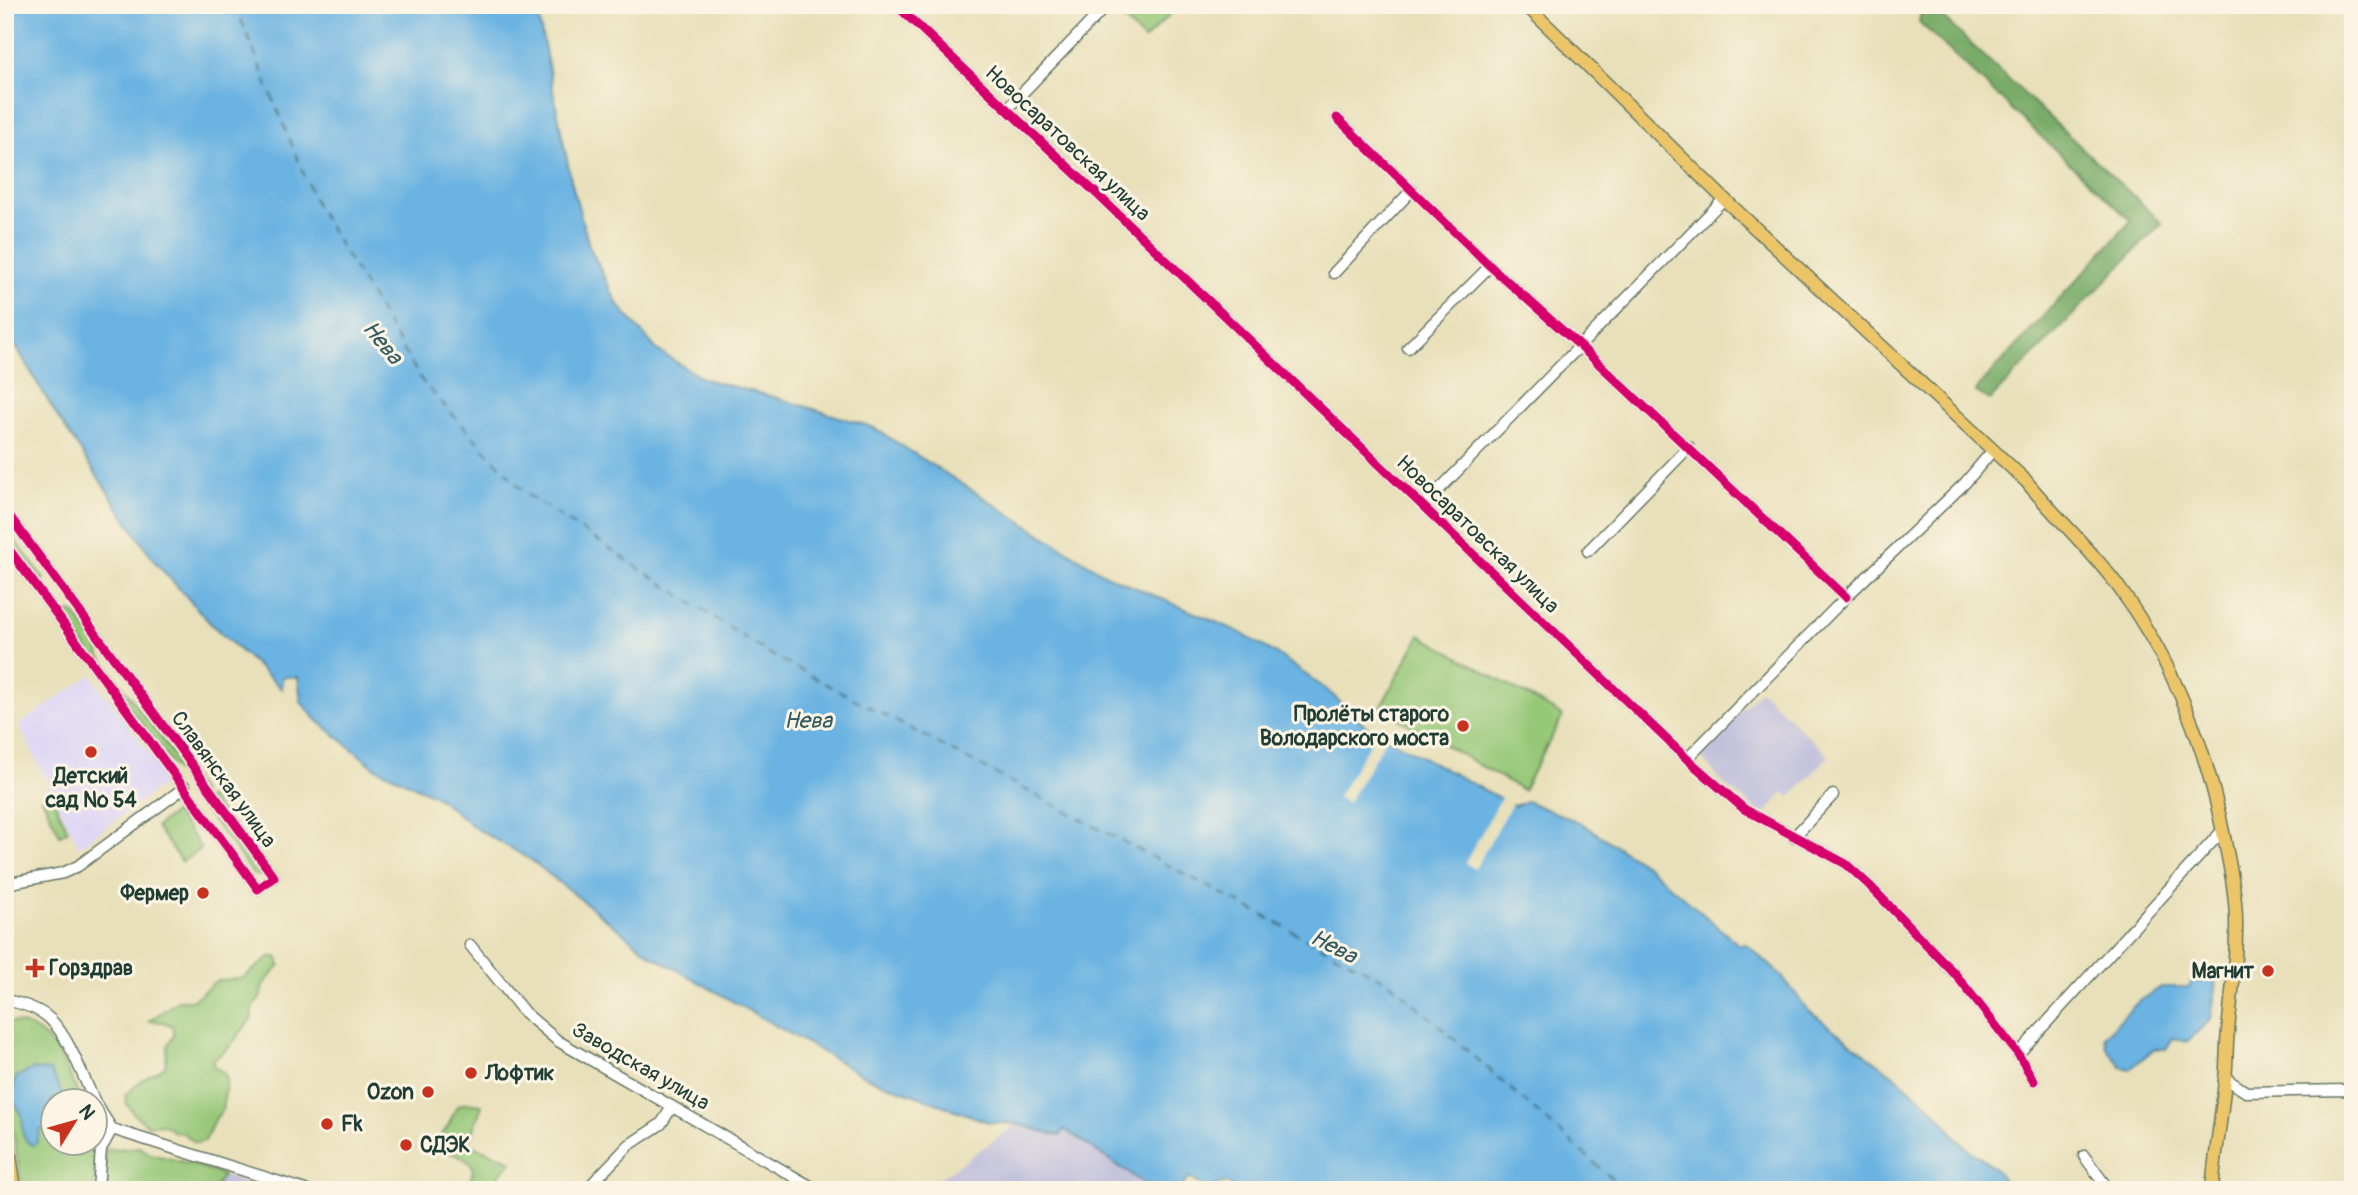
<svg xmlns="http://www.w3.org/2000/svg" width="2358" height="1195" font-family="Pangolin,sans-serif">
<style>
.built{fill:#ddd5f6}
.industrial{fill:#c2c1dc}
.green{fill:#97c878;stroke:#5b8256;stroke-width:2}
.forest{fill:#79ac68;stroke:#4c744e;stroke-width:2}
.water{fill:#6ab3e2;stroke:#44788b;stroke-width:2}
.pier{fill:#e8e0ba}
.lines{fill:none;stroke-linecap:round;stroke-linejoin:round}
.ferry{stroke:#325a60;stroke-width:2;stroke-dasharray:9 7;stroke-linecap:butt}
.minor-casing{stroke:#657663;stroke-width:13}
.major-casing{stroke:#657663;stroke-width:15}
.minor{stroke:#fff;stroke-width:10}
.major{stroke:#ecc569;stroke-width:12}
.cycleway-casing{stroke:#fcf5e5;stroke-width:13}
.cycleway{stroke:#d6006c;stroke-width:9}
.poi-dot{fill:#c8321e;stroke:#fcf5e5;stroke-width:2.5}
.labels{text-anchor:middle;stroke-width:6;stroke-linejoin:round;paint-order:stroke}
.street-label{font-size:21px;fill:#1f3d34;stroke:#fcf5e5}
.poi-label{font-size:21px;font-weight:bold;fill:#1f3d34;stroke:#fcf5e5;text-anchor:end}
.water-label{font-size:23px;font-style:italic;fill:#325a60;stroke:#fcf5e5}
</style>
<rect width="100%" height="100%" fill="#fcf5e5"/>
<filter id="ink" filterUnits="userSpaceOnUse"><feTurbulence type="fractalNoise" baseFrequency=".0143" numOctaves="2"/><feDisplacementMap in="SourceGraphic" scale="14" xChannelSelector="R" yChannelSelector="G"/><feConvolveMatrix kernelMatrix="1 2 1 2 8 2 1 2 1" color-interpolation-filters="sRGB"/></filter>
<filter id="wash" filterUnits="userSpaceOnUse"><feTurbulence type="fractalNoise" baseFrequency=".00686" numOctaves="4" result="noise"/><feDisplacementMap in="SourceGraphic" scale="28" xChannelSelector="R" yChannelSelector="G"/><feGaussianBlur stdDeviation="1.57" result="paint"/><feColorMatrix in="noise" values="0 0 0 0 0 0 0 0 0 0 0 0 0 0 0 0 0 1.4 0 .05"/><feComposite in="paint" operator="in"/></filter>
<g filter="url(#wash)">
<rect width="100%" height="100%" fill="#e8e0ba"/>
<path class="built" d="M91 675 169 780 79 847 19 725Z"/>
<g class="industrial">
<path d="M1760 690 1829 756 1791 797 1784 792 1764 815 1726 786 1699 755Z"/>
<path d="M1017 1124 1060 1136 1063 1129 1154 1190H923Z"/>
<path d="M224 1175 267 1190H213Z"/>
</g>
<g class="green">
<path d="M1130 5H1179L1144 40 1120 15Z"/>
<path d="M5 526 44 579 39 582 5 537Z"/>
<path d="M70 612 75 614 100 648 99 655 202 793 196 797 64 618Z"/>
<path d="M1420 635 1563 716 1523 790 1380 708Z"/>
<path d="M51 794 68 830 60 835 42 798Z"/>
<path d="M209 797 226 819 224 824 250 858H256L264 871 260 876 254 875 200 803Z"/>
<path d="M175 812 201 848 182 862 156 827Z"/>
<path d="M270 957H277L280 965 263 985 260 998 253 1007 251 1019 230 1046 212 1061 214 1067 223 1072 227 1078 222 1110 213 1122 205 1141 196 1143 183 1133 174 1132 163 1124 148 1125 135 1115 127 1104 125 1095 142 1080 165 1067 168 1044 174 1035 173 1026 163 1022 149 1021 179 1000H193L216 981 243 978Z"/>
<path d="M10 1022C53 1025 65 1067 81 1100H52V1142H94L95 1131 97 1138 94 1190H22L5 1080V1023Z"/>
<path d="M465 1103 482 1105 468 1144 512 1161 485 1190H466C468 1184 474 1174 473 1168 470 1156 443 1151 433 1147L448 1126 457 1106Z"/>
<path d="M140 1147 150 1154 192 1164 223 1175 213 1190H101L106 1150Z"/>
</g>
<path class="forest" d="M1922 6 1936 11 2162 223 1990 400 1976 392 1981 384 2131 221 1919 22Z"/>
<g class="water">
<path d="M5 5H536L571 180 589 246 618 305 657 350 704 379 781 399 872 427 1106 575 1237 631 1283 658 1327 690 1368 728 1514 806 1526 801 1581 823 1648 867 1739 945 1746 944 1781 975 1809 1011 1900 1080 1934 1110 1964 1146 1993 1167 2012 1190H1237L1226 1182 1207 1189 1189 1177 1180 1190H1154L1064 1129 1060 1136 1017 1124 988 1122 868 1078 651 955 531 860 474 827 436 796 374 767 318 721 301 702 298 677H282V689L211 624 155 562 57 416 5 328Z"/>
<path d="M2213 972 2212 979 2216 984 2211 1019 2187 1042 2173 1038 2166 1049H2154L2130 1069 2121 1067 2107 1048 2104 1036 2139 1001 2161 987H2189L2193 979 2202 982 2204 973Z"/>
<path d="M33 1069 51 1071 65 1100H52V1128L40 1130 36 1144 32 1145C19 1137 24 1128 22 1115 20 1109 15 1106 14 1100 13 1093 14 1084 16 1077Z"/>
</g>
<g class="pier">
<path d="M1378 729 1388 735 1348 803 1338 797Z"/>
<path d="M1502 796 1513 802 1475 869 1465 863Z"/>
</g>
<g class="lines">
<path class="ferry" d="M235 5 317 207 422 381 525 493 768 653 1392 984 1615 1181 1619 1190"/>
</g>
</g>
<g filter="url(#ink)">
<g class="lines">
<g class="minor-casing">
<g id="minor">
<path d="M896 5 1098 195 1687 759 1744 809 1846 864 1869 885 1956 975 2018 1054 2034 1081"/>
<path d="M1007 109 1107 5"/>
<path d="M1337 118 1490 266 1580 346 1846 597"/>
<path d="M1334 273 1412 190"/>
<path d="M1408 348 1490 266"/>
<path d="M1424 505 1724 199"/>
<path d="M5 510 274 877 258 889 5 544"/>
<path d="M1588 551 1689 447"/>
<path d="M1687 759 1846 597 1965 483 1993 450"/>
<path d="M1794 837 1833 795"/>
<path d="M5 884 63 873 78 866 185 787"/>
<path d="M470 945 524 1012 558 1041 817 1190"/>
<path d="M5 1000C20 1003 40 1009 50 1019 69 1037 83 1077 94 1100"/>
<path d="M2018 1054 2223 830"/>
<path d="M2225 1078 2246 1092 2346 1090 2353 1094"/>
<path d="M94 1101 112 1129 305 1190"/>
<path d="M2084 1156 2109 1190"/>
<path d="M98 1190 101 1149 112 1129"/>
<path d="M586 1190 629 1145 661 1124 672 1107"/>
</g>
</g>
<g class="major-casing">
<g id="major">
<path d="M1526 5 1724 199 2026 481C2056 518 2092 550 2120 589 2175 666 2207 748 2225 842 2231 871 2237 901 2236 931 2236 965 2231 998 2228 1031 2226 1047 2227 1063 2225 1079 2222 1116 2215 1153 2212 1190"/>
<path d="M5 1121 15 1190"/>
</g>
</g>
<use href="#minor" class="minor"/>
<use href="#major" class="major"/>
<g class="cycleway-casing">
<g id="cycleway">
<path d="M896 5 1098 195 1687 759 1744 809 1846 864 1869 885 1956 975 2018 1054 2034 1081"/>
<path d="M1337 118 1490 266 1580 346 1846 597"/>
<path d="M5 510 274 877 258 889 5 544"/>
</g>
</g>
<use href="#cycleway" class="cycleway"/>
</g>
</g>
<g class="poi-dot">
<circle cx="1463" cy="726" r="7"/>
<circle cx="91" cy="752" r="7"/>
<circle cx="203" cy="893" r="7"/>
<path d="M31.5 957.5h7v7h7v7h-7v7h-7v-7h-7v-7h7z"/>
<circle cx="2268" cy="971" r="7"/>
<circle cx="471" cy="1073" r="7"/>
<circle cx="428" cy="1092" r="7"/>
<circle cx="327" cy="1124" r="7"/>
<circle cx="406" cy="1145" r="7"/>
</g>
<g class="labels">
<g class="street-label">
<text transform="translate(1068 143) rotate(43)" y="7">Новосаратовская улица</text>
<text transform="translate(1478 534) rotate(44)" y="7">Новосаратовская улица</text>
<text transform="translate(224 779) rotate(54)" y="7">Славянская улица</text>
<text transform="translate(641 1066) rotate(30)" y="7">Заводская улица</text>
</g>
<g class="poi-label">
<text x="1449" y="721">Пролёты старого<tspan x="1449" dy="24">Володарского моста</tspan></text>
<text x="91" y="783" text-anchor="middle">Детский<tspan x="91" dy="24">сад № 54</tspan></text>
<text x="189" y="900">Фермер</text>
<text x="49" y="975" text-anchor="start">Горздрав</text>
<text x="2254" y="978">Магнит</text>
<text x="485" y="1080" text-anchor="start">Лофтик</text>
<text x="414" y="1099">Ozon</text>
<text x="341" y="1131" text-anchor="start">Fk</text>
<text x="420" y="1152" text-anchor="start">СДЭК</text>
</g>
<g class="water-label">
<text transform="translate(383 342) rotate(51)" y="8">Нева</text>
<text x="808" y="728">Нева</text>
<text transform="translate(1334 946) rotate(27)" y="8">Нева</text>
</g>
</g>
<rect width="2358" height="1195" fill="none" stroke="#fcf5e5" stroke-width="28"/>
<g transform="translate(74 1122) rotate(53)"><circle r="33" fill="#fcf5e5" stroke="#a4ab9e" stroke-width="2"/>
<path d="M0-5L12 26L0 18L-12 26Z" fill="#c8321e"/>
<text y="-10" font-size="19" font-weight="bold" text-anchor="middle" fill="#1f3d34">N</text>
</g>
</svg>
